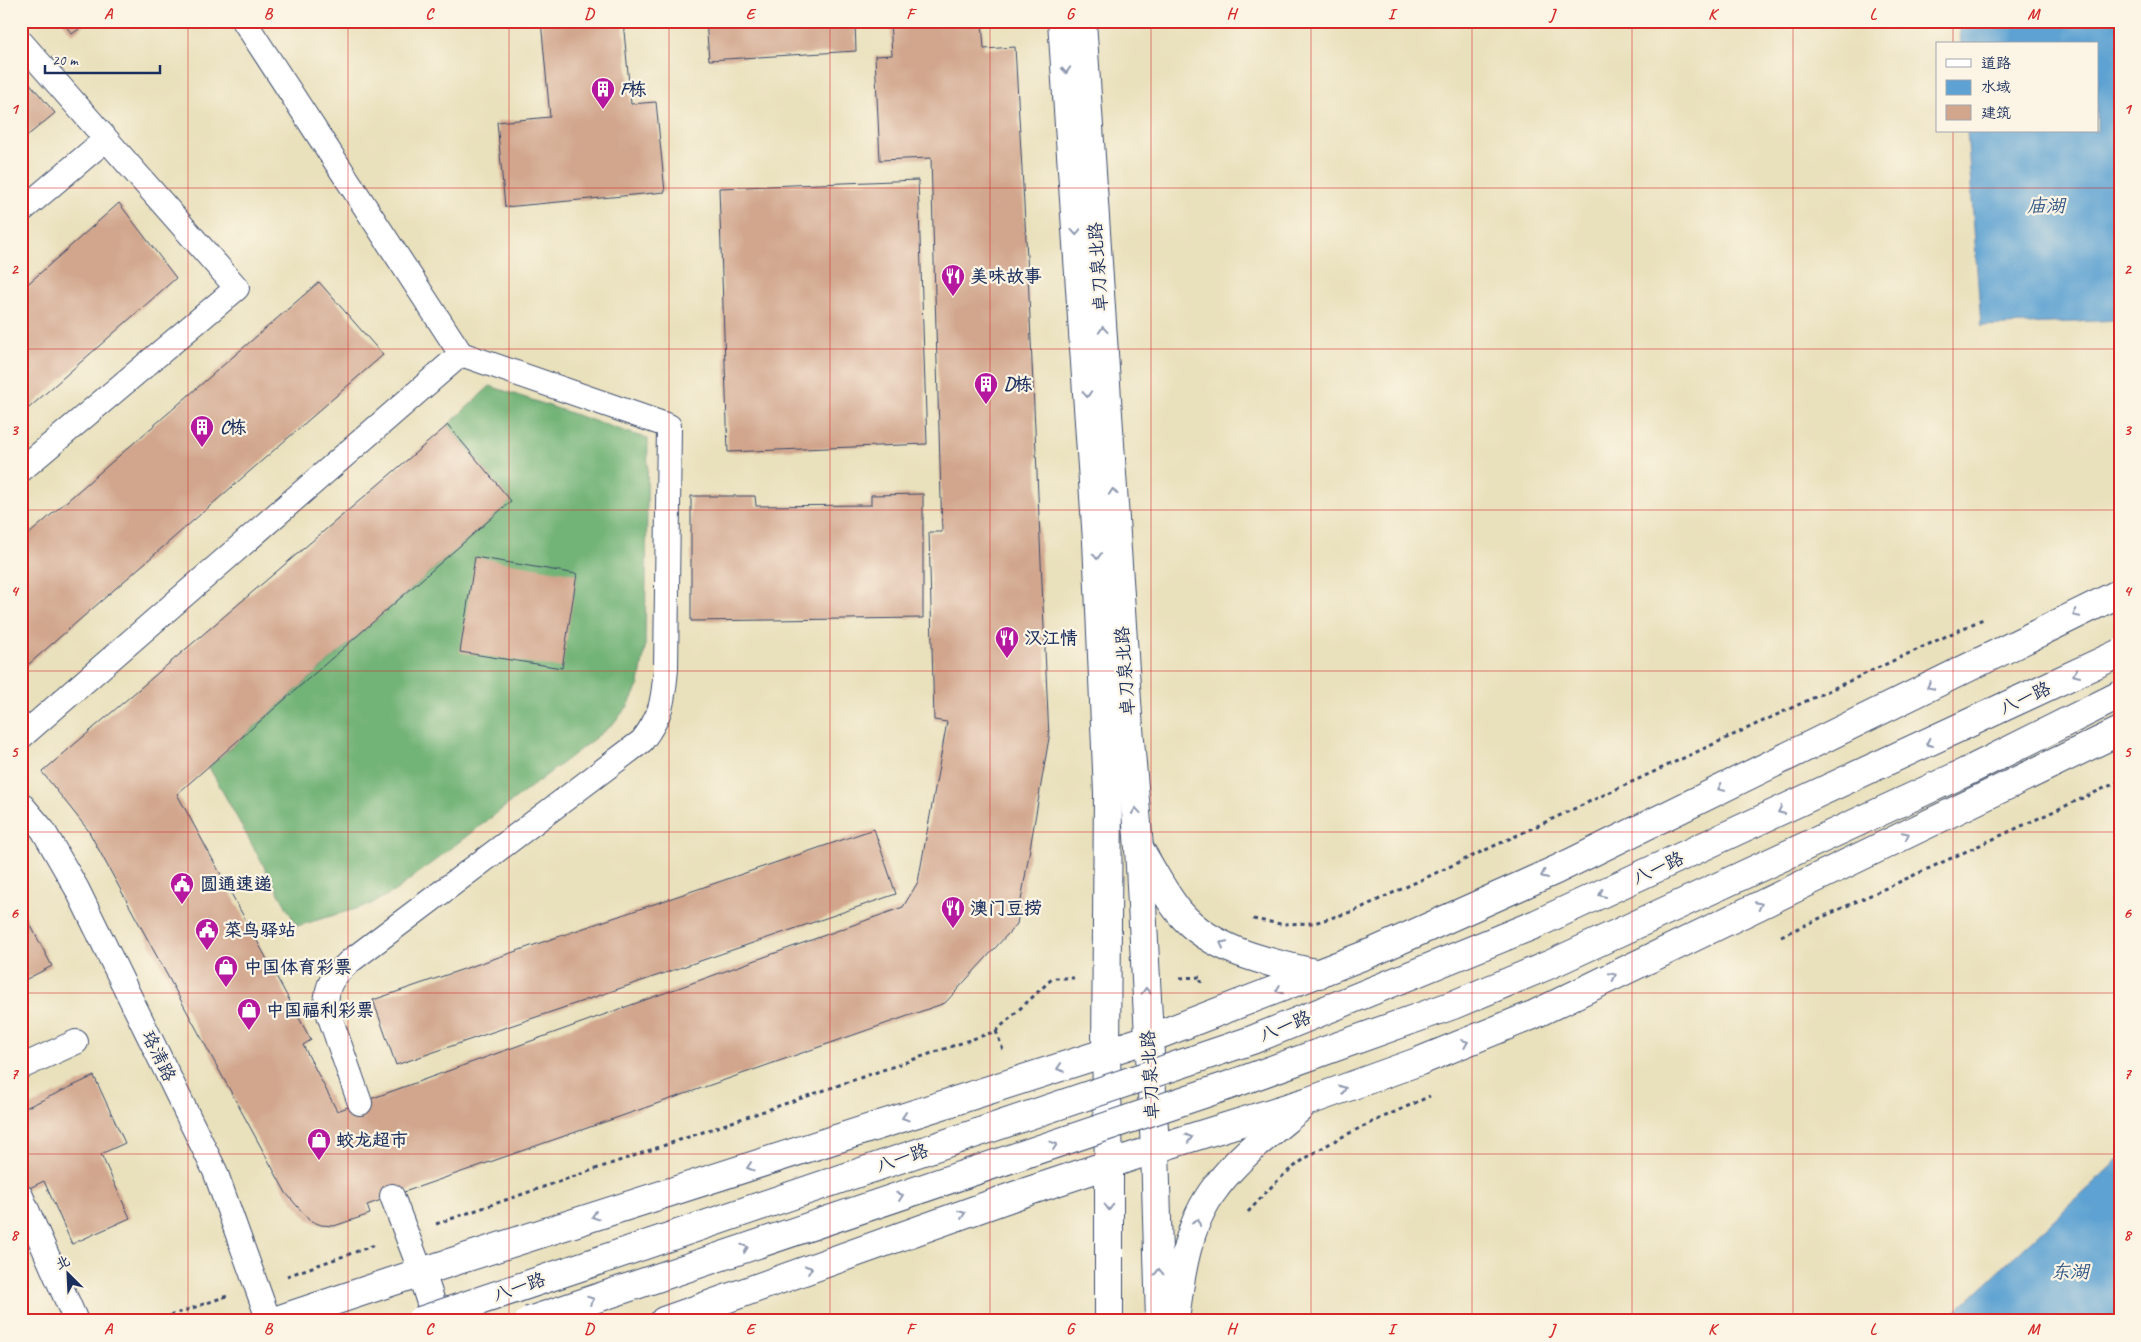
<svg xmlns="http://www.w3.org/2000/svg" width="2141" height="1342" font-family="Caveat,'LXGW WenKai TC',sans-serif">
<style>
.forest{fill:#72b377;stroke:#46716a}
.water{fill:#5da2d2;stroke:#3c6898}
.building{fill:#d1a68d}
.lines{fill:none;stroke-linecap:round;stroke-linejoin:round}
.service-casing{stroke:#3a4a6c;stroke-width:26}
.tertiary-casing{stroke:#3a4a6c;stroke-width:30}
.secondary-casing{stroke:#3a4a6c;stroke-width:30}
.path{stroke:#3a4a6c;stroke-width:3;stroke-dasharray:4 4;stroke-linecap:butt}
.service{stroke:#fff;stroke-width:24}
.tertiary{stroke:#fff;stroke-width:28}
.secondary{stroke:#fff;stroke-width:28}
.secondary-bridge-casing{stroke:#3a4a6c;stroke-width:30;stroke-linecap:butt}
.secondary-bridge{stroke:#fff;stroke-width:28}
.oneway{stroke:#8d97ae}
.grid{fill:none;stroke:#d62828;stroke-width:1;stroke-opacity:0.55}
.labels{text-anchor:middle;stroke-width:4.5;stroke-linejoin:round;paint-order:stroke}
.poi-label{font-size:18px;font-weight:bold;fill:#1b2f5e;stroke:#fcf5e5;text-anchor:start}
.street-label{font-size:18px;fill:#1b2f5e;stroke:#fcf5e5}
.water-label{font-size:19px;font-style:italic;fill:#325787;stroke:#fcf5e5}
.neatline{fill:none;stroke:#d62828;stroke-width:2}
.grid-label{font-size:16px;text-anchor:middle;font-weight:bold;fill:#d62828}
</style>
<rect width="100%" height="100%" fill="#fcf5e5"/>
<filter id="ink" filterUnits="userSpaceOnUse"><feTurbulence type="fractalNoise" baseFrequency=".02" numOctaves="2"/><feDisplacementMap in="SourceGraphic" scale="10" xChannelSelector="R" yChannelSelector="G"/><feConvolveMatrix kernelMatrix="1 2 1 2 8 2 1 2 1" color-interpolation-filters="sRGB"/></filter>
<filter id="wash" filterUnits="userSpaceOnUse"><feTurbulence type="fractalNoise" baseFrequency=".0096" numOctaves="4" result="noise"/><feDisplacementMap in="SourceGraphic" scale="20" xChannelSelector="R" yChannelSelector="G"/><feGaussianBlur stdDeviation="1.12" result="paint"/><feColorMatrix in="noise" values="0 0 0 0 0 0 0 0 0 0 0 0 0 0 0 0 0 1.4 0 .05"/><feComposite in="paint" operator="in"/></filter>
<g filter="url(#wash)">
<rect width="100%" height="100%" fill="#e9e0bc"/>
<path class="forest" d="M490 386 648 439 645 648 639 684 628 706 612 725 395 891 369 905 297 926 209 767 511 501 448 425Z"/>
<g class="water">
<path d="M1959 21H2120V320L1981 326 1967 131H2097V44H1961Z"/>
<path d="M2120 1158V1321H1945Z"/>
</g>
<g id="blocks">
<g class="building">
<path d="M62 21H90L72 34Z"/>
<path d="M541 21H623L631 104 656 102 665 192 505 207 497 122 550 117Z"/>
<path d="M706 21H855L856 51 709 60Z"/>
<path d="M890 21H982L984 49 1015 47 1028 274 1049 738 1017 924 945 1003 367 1205 370 1214 334 1226 321 1225 309 1220 286 1193 88 830 42 772 448 425 511 501 177 794 311 1040 303 1045 337 1111 903 907 918 882 947 722 934 720 929 532H942L931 158 880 160 875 56 892 55Z"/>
<path d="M21 73 55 113 21 141Z"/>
<path d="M918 180 927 444 728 452 719 188Z"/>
<path d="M119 203 176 278 21 415V290Z"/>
<path d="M319 282 383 355 21 671V541Z"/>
<path d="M923 494V618L691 621V496H755L756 506 871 505V495Z"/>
<path d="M475 557 577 574 562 668 460 652Z"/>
<path d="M874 829 896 894 396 1065 373 1000Z"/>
<path d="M21 907 52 966 21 982Z"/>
<path d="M94 1076 125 1143 101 1154 130 1218 72 1244 44 1181 21 1192V1110Z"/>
</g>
</g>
</g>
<g filter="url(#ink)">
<use href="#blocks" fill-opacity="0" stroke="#3a4a6c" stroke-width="1"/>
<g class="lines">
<g class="service-casing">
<g id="service">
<path d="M21 42 237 288 21 470"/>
<path d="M21 211 105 140"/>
<path d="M21 737 461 354 244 21"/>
<path d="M21 804 43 830 77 889 215 1171 269 1321"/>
<path d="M21 1067 76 1042"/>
<path d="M360 1103 326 1006C327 982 332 978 349 962L642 741C662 715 663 701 666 669L669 426 461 354"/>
<path d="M21 1196 76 1321"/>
<path d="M392 1196 421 1272"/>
</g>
</g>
<g class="tertiary-casing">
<g id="tertiary">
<path d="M1062 21 1097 541 1108 793 1106 1053 1109 1164V1321"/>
<path d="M1082 21 1128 716 1139 848 1155 1149 1160 1321"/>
</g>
</g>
<g class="secondary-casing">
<g id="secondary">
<path d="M1139 848C1152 869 1164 894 1180 913 1213 952 1271 963 1319 974"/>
<path d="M421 1272 437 1321"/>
<path d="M274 1321 421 1272 1148 1039 1373 952 1556 870 2120 593"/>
<path d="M664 1321 1017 1195 1155 1149 1309 1101 1420 1061 1533 1015 2120 731"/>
<path d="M1175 1321C1180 1276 1187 1224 1216 1187 1239 1156 1270 1133 1299 1109"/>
</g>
</g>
<g class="path">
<path d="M1253 919 1281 924 1314 923 1354 911 1983 619"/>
<path d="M1781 936 2120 781"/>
<path d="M1180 978 1201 977V983"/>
<path d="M996 1031 1003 1050"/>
<path d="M1248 1212C1260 1199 1272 1185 1286 1173 1327 1139 1381 1119 1430 1096"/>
<path d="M436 1224 996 1031 1053 978H1074"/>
<path d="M287 1276 375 1245"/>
<path d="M155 1321 227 1296"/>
</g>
<use href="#service" class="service"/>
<use href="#tertiary" class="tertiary"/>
<use href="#secondary" class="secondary"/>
<g class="secondary-bridge-casing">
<g id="secondary-bridge">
<path d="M420 1321 1252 1040 1536 924 2120 653"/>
<path d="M529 1321 1227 1086 1453 1005 1551 964 1966 772 2120 695"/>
</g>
</g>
<use href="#secondary-bridge" class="secondary-bridge"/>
</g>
<defs><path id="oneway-chevron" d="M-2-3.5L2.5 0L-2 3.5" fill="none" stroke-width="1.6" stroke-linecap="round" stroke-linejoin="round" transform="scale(1.25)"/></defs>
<g class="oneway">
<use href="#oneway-chevron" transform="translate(1066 70) rotate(86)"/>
<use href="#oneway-chevron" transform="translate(1076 232) rotate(86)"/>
<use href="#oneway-chevron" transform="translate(1103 330) rotate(-94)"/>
<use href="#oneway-chevron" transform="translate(1087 394) rotate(86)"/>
<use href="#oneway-chevron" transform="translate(1113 492) rotate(-94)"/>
<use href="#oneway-chevron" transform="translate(1097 556) rotate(87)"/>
<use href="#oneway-chevron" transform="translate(2076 614) rotate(154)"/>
<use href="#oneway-chevron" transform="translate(2076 674) rotate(155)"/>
<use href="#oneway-chevron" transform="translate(1930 686) rotate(154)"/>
<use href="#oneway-chevron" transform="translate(1929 743) rotate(155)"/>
<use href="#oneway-chevron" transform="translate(1721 788) rotate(154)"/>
<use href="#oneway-chevron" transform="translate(1136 811) rotate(-95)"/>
<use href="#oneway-chevron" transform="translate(1781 811) rotate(155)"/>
<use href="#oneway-chevron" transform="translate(1906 835) rotate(-26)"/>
<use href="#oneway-chevron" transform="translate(1544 875) rotate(155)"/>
<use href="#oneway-chevron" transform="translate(1602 894) rotate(155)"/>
<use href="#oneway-chevron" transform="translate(1759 905) rotate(-26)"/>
<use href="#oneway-chevron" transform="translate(1223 944) rotate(-153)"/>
<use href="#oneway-chevron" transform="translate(1613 976) rotate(-26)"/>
<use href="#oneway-chevron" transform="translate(1279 990) rotate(159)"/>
<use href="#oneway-chevron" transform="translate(1146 991) rotate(-92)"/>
<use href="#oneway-chevron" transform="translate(1465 1043) rotate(-22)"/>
<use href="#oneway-chevron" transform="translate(1060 1068) rotate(162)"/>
<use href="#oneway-chevron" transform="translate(1343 1089) rotate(-20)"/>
<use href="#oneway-chevron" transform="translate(905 1117) rotate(162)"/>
<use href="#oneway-chevron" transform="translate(1189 1138) rotate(-17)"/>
<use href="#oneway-chevron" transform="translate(1054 1145) rotate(-19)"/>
<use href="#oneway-chevron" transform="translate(750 1167) rotate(162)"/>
<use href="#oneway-chevron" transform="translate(900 1196) rotate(-19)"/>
<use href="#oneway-chevron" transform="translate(1109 1207) rotate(90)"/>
<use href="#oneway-chevron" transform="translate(962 1214) rotate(-20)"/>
<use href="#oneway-chevron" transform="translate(595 1216) rotate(162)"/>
<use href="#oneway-chevron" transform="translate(1197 1222) rotate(-68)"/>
<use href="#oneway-chevron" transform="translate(745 1248) rotate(-19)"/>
<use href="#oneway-chevron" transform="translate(809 1269) rotate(-20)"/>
<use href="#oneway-chevron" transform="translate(1159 1272) rotate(-92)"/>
<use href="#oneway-chevron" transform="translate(591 1300) rotate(-19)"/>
</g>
</g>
<path class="grid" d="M188 21V1321M348 21V1321M509 21V1321M669 21V1321M830 21V1321M990 21V1321M1151 21V1321M1311 21V1321M1472 21V1321M1632 21V1321M1793 21V1321M1953 21V44M1953 131V1321M21 188H2120M21 349H2120M21 510H2120M21 671H2120M21 832H2120M21 993H2120M21 1154H2120"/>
<defs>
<g id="building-pin" transform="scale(1.25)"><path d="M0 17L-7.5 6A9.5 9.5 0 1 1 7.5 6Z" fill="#b5179e" stroke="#fcf5e5"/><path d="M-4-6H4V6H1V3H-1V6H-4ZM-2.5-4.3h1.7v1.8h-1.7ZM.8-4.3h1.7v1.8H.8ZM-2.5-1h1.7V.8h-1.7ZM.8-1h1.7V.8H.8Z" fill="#fff"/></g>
<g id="restaurant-pin" transform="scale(1.25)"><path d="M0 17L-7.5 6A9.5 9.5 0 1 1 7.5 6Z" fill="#b5179e" stroke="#fcf5e5"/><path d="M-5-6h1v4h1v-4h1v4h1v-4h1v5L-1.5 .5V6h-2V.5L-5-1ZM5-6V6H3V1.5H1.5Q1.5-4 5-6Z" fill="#fff"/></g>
<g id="civic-pin" transform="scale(1.25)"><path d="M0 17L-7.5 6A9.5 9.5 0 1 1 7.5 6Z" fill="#b5179e" stroke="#fcf5e5"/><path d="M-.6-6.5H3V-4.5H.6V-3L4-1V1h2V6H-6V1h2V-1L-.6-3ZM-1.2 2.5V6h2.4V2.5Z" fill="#fff"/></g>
<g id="shop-pin" transform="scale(1.25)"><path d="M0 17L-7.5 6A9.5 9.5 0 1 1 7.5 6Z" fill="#b5179e" stroke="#fcf5e5"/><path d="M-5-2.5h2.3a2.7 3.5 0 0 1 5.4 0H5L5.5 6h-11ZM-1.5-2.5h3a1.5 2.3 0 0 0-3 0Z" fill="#fff"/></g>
</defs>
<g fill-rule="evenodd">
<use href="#building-pin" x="603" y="89"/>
<use href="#restaurant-pin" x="953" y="276"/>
<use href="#building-pin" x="986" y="384"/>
<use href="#building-pin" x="202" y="427"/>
<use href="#restaurant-pin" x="1007" y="638"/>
<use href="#civic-pin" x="182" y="884"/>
<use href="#restaurant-pin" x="953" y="908"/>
<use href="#civic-pin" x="207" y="930"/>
<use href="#shop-pin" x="226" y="967"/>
<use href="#shop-pin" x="249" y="1010"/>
<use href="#shop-pin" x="319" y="1140"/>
</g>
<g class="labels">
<g class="poi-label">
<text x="620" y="95">F栋</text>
<text x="970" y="282">美味故事</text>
<text x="1004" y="390">D栋</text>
<text x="220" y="433">C栋</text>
<text x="1024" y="644">汉江情</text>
<text x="200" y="890">圆通速递</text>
<text x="970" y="914">澳门豆捞</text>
<text x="224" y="936">菜鸟驿站</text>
<text x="244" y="973">中国体育彩票</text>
<text x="266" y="1016">中国福利彩票</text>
<text x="336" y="1146">蛟龙超市</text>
</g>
<g class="street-label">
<text transform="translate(1098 267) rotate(-94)" y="6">卓刀泉北路</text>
<text transform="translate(1125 671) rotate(-94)" y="6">卓刀泉北路</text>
<text transform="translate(2025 698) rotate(-25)" y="6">八一路</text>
<text transform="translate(1658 868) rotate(-25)" y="6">八一路</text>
<text transform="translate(1285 1026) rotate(-22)" y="6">八一路</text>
<text transform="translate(159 1056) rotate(64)" y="6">珞清路</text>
<text transform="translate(1150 1075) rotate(-93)" y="6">卓刀泉北路</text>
<text transform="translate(902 1158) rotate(-19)" y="6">八一路</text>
<text transform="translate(519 1287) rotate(-19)" y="6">八一路</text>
</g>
<g class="water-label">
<text x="2046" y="212">庙湖</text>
<text x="2070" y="1278">东湖</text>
</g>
</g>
<rect width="2141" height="1342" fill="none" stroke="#fcf5e5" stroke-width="55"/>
<rect x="1936" y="42" width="162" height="90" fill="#fcf5e5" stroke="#a2a6af"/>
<rect x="1946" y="59" width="25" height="8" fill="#ffffff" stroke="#a2a6af"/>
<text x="1981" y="68" font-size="15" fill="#1b2f5e">道路</text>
<rect x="1946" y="80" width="25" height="15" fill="#5da2d2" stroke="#a2a6af"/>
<text x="1981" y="92" font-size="15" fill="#1b2f5e">水域</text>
<rect x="1946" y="105" width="25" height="15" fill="#d1a68d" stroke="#a2a6af"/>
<text x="1981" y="118" font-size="15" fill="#1b2f5e">建筑</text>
<g transform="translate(68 1274) rotate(336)" stroke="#fcf5e5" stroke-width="4" paint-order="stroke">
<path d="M0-4L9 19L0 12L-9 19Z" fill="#1b2f5e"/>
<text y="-8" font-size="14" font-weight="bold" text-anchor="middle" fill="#1b2f5e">北</text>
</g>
<path d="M45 65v8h115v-8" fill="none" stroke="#1b2f5e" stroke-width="2.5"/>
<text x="52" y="65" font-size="15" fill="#1b2f5e" stroke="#fcf5e5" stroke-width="4" paint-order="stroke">20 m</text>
<rect x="28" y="28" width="2086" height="1286" class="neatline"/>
<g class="grid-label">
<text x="108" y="19">A</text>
<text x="268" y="19">B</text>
<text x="429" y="19">C</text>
<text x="589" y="19">D</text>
<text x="750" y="19">E</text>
<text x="910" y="19">F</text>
<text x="1070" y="19">G</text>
<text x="1231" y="19">H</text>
<text x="1391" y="19">I</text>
<text x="1552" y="19">J</text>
<text x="1712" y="19">K</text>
<text x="1873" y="19">L</text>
<text x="2033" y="19">M</text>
<text x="14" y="114">1</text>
<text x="2127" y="114">1</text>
<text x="14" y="274">2</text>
<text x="2127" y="274">2</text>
<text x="14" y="435">3</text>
<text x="2127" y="435">3</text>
<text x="14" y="596">4</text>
<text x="2127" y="596">4</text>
<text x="14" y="757">5</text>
<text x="2127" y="757">5</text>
<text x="14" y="918">6</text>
<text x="2127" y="918">6</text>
<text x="14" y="1079">7</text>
<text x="2127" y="1079">7</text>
<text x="14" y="1240">8</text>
<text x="2127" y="1240">8</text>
<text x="108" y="1334">A</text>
<text x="268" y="1334">B</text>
<text x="429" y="1334">C</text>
<text x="589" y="1334">D</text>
<text x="750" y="1334">E</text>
<text x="910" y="1334">F</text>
<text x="1070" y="1334">G</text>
<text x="1231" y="1334">H</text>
<text x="1391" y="1334">I</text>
<text x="1552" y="1334">J</text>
<text x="1712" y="1334">K</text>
<text x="1873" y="1334">L</text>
<text x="2033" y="1334">M</text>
</g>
</svg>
